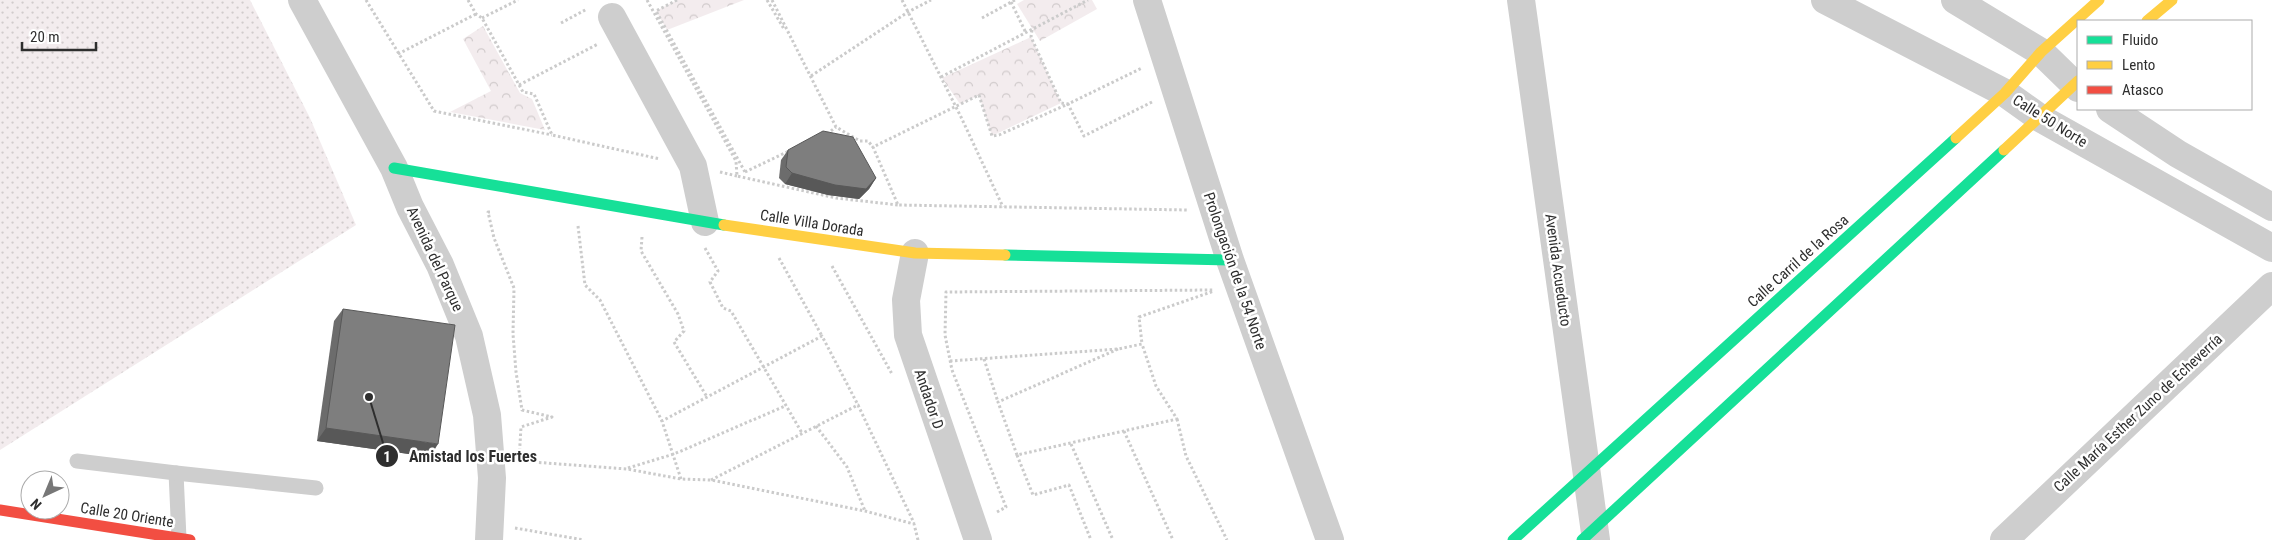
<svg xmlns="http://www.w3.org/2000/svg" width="2272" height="540" font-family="'Roboto Condensed',sans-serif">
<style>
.grass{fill:url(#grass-dots)}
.park{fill:url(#park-crowns)}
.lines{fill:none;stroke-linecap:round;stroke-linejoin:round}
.path{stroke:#cbcbcb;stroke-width:3;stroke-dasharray:2.5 2.5;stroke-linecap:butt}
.lane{stroke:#cecece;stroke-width:15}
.street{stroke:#cecece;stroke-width:28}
.fast{stroke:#16e098;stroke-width:11}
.slow{stroke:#ffcf43;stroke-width:11}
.jam{stroke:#f24e42;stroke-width:11}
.wall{fill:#6c6c6c}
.shaded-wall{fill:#585858}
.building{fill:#7e7e7e;stroke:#585858}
.labels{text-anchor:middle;stroke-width:5;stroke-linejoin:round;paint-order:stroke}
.street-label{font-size:15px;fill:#2e2e2e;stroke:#fff}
.leader{fill:none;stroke:#2e2e2e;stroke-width:2}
.callout-dot{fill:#2e2e2e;stroke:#fff;stroke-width:2}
.mark-label{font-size:15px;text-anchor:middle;font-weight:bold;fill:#fff}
.callout-label{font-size:16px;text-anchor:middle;font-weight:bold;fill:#2e2e2e;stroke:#fff;stroke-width:5;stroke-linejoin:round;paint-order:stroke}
</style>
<defs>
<pattern id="grass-dots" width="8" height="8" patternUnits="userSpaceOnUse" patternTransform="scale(1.25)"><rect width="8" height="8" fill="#f3ecee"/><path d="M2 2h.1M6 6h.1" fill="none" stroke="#d1cbcc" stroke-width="1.8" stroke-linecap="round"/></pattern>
<pattern id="park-crowns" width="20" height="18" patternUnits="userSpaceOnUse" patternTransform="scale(1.25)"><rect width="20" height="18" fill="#f3ecee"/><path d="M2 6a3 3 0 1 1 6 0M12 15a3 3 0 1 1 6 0" fill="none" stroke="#d1cbcc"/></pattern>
</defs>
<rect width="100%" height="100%" fill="#fff"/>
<path class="grass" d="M0 0H250L310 118 356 225 0 450Z"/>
<g class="park">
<path d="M677 0H744L667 30 656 11Z"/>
<path d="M1024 0H1092L1097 9 1040 41 1017 4Z"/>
<path d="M483 26 520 93 532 99 545 130 450 112 491 91 463 39Z"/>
<path d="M1031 37 1061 103 992 136 979 95 960 104 942 78Z"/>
</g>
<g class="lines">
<g class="path">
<path d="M366 0 434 111 552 135"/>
<path d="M468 0 476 14 482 18 523 92 534 94 552 135 660 159"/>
<path d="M647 0 736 161 737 176 836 198 898 205"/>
<path d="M677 0 656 11 745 172"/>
<path d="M767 0 784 29"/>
<path d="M772 0 836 127 860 141H868L873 147"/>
<path d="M902 0 961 117 1003 207"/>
<path d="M1011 2 1026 33"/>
<path d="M482 18 518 0"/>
<path d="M982 18 1015 0"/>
<path d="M561 23 587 9"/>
<path d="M1032 30 1031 37 1061 103 1068 104 1142 68"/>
<path d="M398 54 476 14"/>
<path d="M811 76 908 12 931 0"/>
<path d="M941 77 1088 0"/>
<path d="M519 85 598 44"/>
<path d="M1152 102 1084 136 1068 104 999 135 992 136 979 95 873 147 898 205 1187 210"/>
<path d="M827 134 836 127"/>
<path d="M720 172 737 176"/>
<path d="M745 172 789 151"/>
<path d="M490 212H488L494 238 514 288 513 334 516 372 522 410 552 417 521 427 519 461"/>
<path d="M578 226 585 285 600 300 662 421"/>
<path d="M642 237 641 251 678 314 684 331 674 342 707 397"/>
<path d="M705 248 718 271 710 282 723 308 731 311 802 433"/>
<path d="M779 258 822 336"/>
<path d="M832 266 892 374"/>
<path d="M1118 349 998 402 1017 455 1177 419 1156 386 1142 344"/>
<path d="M984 359 998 402"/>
<path d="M950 361 1118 349 1142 344 1139 317 1214 291"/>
<path d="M1177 419 1186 456 1227 540"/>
<path d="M816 426 847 467 865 511"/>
<path d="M1124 431 1173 540"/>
<path d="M1071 444 1113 540"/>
<path d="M1017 455 1033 495 1069 485 1091 540"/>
<path d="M519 461 627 469 681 479 711 480 865 511 914 524 918 540"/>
<path d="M628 468 674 454 785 406"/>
<path d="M681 479 662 421 822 336 858 405"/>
<path d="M711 480 858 405 914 523"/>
<path d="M997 512 1006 507 952 370 945 335 946 292 1213 290"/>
<path d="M515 528 584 540"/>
</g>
<g class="lane">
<path d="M77 461 176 473 179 538"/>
<path d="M176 473 316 488"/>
</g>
<g class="street">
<path d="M302 0 394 168 410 207 440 265 469 336 487 415 492 478 489 540"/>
<path d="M1147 0 1230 260 1330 540"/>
<path d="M1521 0 1596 540"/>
<path d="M1825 0 2005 93 2040 118 2272 248"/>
<path d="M1955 0 2041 52 2078 88"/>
<path d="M612 17 693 166 705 222"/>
<path d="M2110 109 2178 154 2272 207"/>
<path d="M915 253 906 300 908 335 978 540"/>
<path d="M2004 540 2272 286"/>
</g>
<g class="fast">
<path d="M394 168 724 225"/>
<path d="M1005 255 1230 260"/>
<path d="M1513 540 1956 138"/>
<path d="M1582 540 2004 150"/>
</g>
<g class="slow">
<path d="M2147 21 2172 0"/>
<path d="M1956 138 2005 93 2041 52 2099 0"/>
<path d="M2004 150 2078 81"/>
<path d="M724 225 915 253 1005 255"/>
</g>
<path class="jam" d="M0 510 190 540"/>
</g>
<g class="wall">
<path d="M788 150 876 178 869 189 859 199 828 195 785 184 779 178 781 160Z"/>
<path d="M343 309 430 457 317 441 334 321Z"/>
</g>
<g class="shaded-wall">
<path d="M792 173 876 178 869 189 859 199 828 195 785 184Z"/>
<path d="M326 428 438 444 430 457 317 441Z"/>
</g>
<g class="building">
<path d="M823 131 853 137 876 178 866 189 835 185 792 173 786 167 788 150Z"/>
<path d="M343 309 455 325 438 444 326 428Z"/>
</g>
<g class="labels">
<g class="street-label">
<text transform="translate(2050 121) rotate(32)" y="5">Calle 50 Norte</text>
<text transform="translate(812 223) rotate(9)" y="5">Calle Villa Dorada</text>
<text transform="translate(435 259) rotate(65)" y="5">Avenida del Parque</text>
<text transform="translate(1798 261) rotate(-42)" y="5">Calle Carril de la Rosa</text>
<text transform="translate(1558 270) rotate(82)" y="5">Avenida Acueducto</text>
<text transform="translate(1235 271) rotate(71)" y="5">Prolongación de la 54 Norte</text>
<text transform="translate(929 399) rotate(71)" y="5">Andador D</text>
<text transform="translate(2138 413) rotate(-43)" y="5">Calle María Esther Zuno de Echeverría</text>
<text transform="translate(127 515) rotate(9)" y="5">Calle 20 Oriente</text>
</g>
</g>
<path class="leader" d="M369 397L387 456"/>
<g class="callout-dot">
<circle cx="369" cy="397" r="5"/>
<circle cx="387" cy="456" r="12"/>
</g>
<g class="mark-label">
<text x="387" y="462">1</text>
</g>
<g class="callout-label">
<text x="473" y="462">Amistad los Fuertes</text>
</g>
<rect x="2077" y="20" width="175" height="90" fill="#ffffff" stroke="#ababab"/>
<rect x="2087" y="36" width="25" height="8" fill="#16e098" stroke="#ababab"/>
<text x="2122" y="45" font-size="15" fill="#2e2e2e">Fluido</text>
<rect x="2087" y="61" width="25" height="8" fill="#ffcf43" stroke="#ababab"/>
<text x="2122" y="70" font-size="15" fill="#2e2e2e">Lento</text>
<rect x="2087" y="86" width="25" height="8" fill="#f24e42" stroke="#ababab"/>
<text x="2122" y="95" font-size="15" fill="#2e2e2e">Atasco</text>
<g transform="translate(45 495) rotate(224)"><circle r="24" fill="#ffffff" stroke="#ababab"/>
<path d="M0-4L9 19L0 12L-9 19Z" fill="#777777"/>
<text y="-8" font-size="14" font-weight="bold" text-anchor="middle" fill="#2e2e2e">N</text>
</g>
<path d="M22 42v8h74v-8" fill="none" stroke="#2e2e2e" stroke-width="2.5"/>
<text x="30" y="42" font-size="15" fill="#2e2e2e" stroke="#ffffff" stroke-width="4" paint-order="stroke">20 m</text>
</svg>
